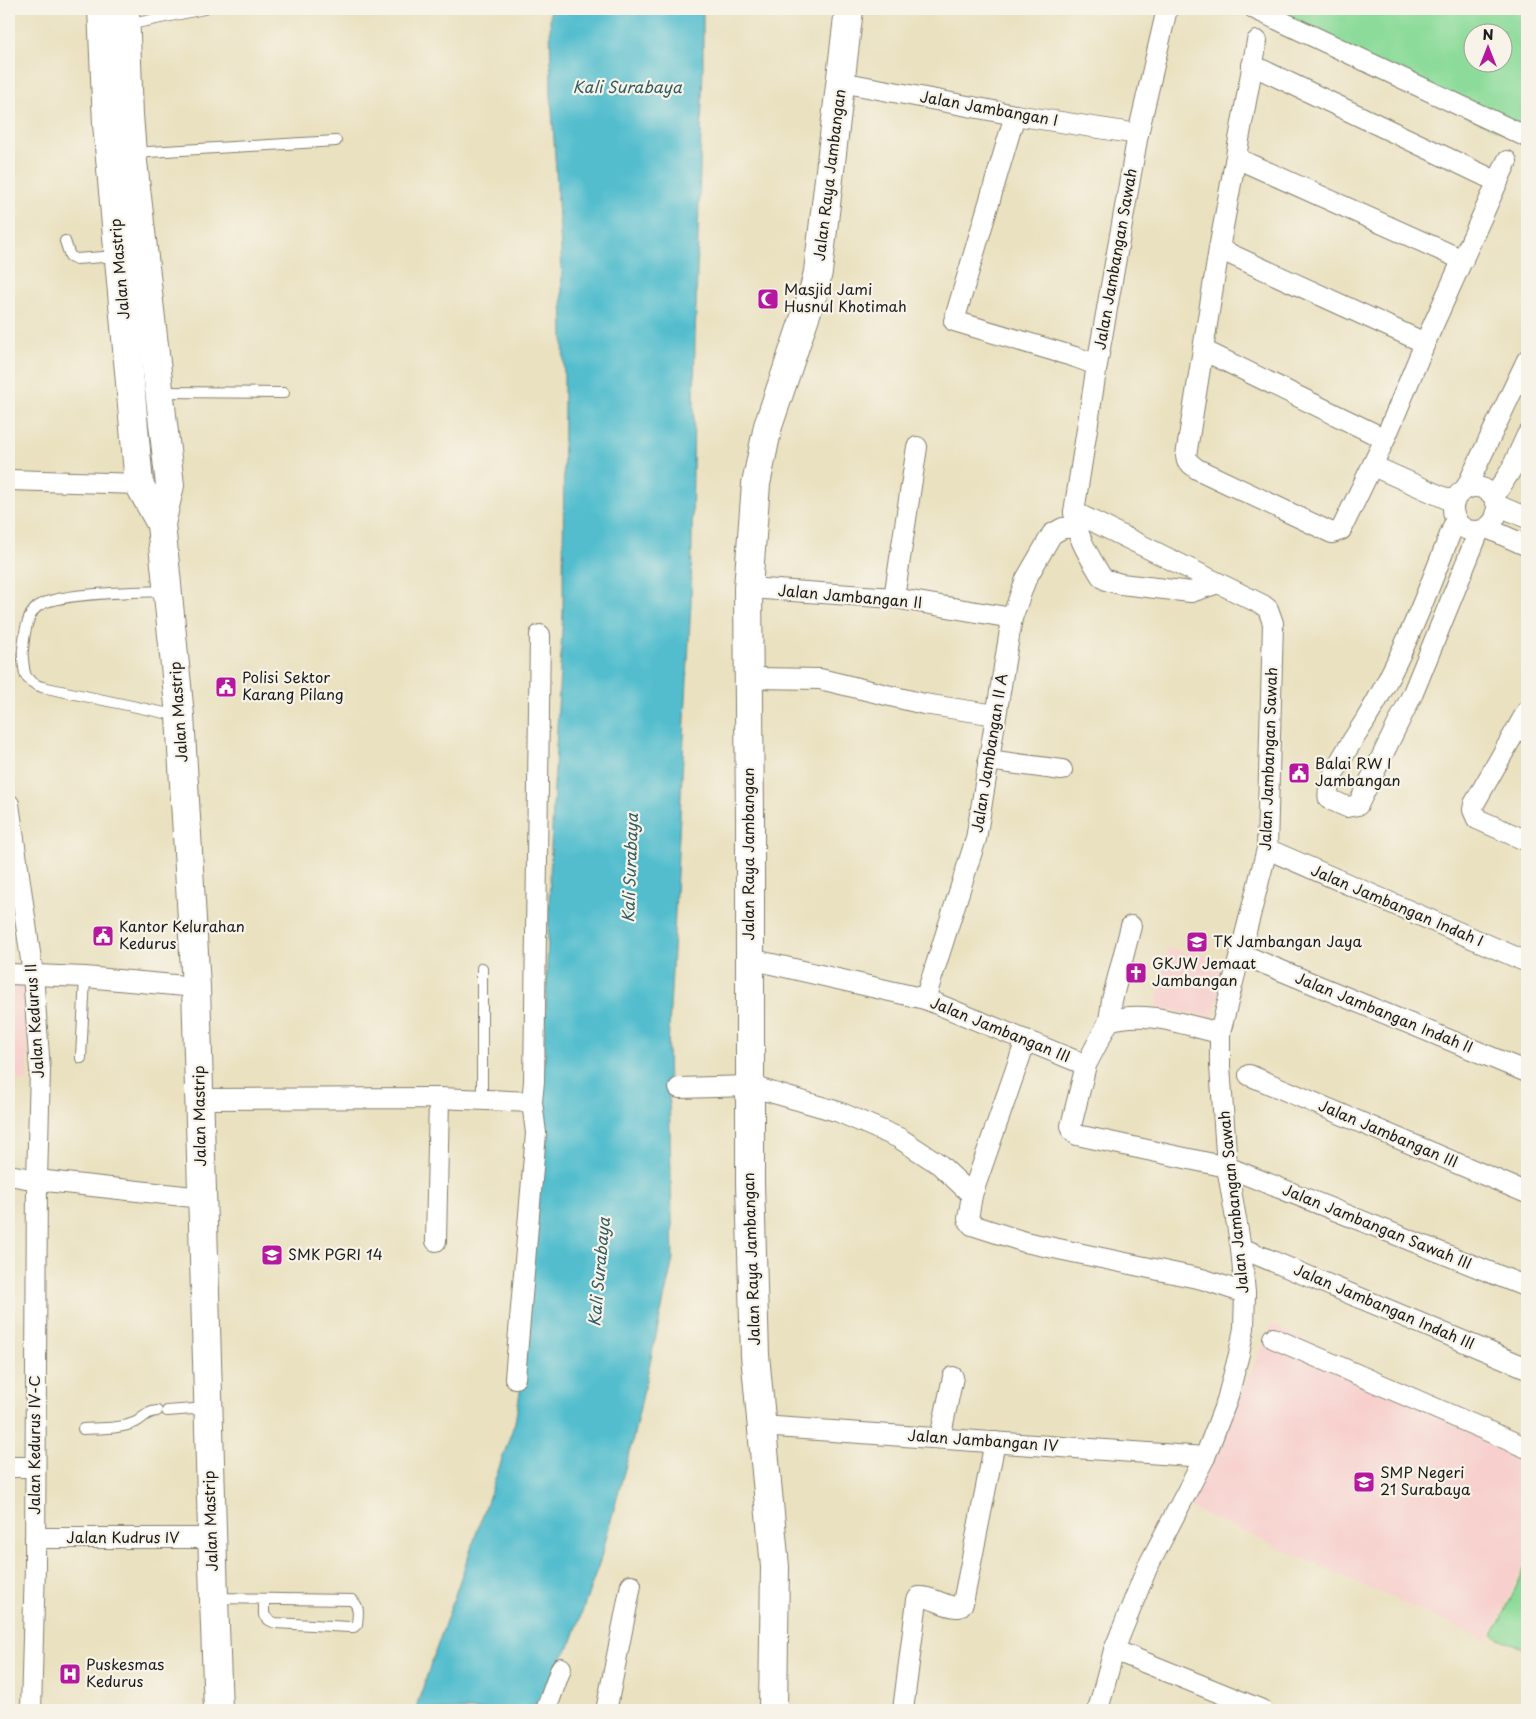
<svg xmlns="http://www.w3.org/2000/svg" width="1536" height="1719" font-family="'Playpen Sans',sans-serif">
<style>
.built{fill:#f7d0cd}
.green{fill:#8cdb9a;stroke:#547c5b;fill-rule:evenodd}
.water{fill:#52bdce;stroke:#376c75}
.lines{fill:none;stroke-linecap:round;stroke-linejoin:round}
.service-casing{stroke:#837e6e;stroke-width:12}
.minor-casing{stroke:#837e6e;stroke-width:22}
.secondary-casing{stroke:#837e6e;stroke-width:30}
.primary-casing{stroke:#837e6e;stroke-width:30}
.service{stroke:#fff;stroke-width:10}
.minor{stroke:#fff;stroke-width:20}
.secondary{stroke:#fff;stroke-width:28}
.primary{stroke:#fff;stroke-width:28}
.labels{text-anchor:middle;stroke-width:4.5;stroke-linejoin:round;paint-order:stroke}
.street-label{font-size:15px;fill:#1c1c1c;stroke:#f7f3e8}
.poi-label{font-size:15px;fill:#1c1c1c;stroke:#f7f3e8;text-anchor:start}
.water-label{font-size:16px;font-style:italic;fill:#325c63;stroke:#f7f3e8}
</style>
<rect width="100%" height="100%" fill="#f7f3e8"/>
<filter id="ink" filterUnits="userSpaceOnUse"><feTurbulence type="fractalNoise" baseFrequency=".02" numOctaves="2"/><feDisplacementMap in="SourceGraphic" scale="10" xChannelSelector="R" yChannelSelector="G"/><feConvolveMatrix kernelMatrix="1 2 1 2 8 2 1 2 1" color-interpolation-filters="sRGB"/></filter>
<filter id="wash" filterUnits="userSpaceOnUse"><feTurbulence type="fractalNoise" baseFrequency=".0096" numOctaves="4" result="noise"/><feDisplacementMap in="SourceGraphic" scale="20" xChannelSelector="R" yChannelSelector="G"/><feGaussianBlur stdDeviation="1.12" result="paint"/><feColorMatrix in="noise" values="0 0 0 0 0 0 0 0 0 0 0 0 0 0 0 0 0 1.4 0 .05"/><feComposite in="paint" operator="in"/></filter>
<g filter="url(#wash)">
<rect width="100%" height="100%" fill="#eae1c0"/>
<g class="built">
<path d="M1167 948 1225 959 1214 1018 1156 1007Z"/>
<path d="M9 983H27L28 1082 9 1081Z"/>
<path d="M1272 1324 1527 1455V1559L1488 1641 1190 1508Z"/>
</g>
<g class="green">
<path d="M1240 9H1520L1527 12V144ZM1474 32H1504V62H1474Z"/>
<path d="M1527 1564V1651L1493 1636Z"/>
</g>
<path class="water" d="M550 9H703V65L695 340 691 602 668 1048 673 1259 633 1439 600 1561 572 1641 533 1710H415L515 1422 525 1362 541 1144 551 847 563 610 564 377 561 249 551 94Z"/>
</g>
<g filter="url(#ink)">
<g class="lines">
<g class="service-casing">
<g id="service">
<path d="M127 25 204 9"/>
<path d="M132 153 336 141"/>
<path d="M65 241 70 256 76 259 117 256"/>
<path d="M161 392 284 393"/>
<path d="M165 591C140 592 54 592 37 607 26 616 24 636 23 650 22 654 24 672 26 676 29 681 36 685 42 687L179 716"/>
<path d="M482 968V1100"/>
<path d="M81 1058 85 977"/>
<path d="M167 1411 207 1408"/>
<path d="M83 1429C100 1428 120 1429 136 1422 145 1417 146 1412 157 1411"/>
<path d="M215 1598 352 1600C360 1607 358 1614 357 1624L354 1627H349L275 1623 269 1620 264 1615V1599"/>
</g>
</g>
<g class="minor-casing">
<g id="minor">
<path d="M1167 9 1138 134 1097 365 1074 512C1077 538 1088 554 1101 576L1106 580 1121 584 1191 592 1218 583"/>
<path d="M1255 9 1527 137"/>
<path d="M1257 41 1219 249 1186 456 1187 461 1197 469 1332 533 1341 530 1385 439 1425 343 1507 161"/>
<path d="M1252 65 1498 182"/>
<path d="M841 82 1015 115 1138 134"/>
<path d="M1015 115 954 321 1075 357 1097 365"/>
<path d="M1236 158 1463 260"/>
<path d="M1219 249 1425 343"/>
<path d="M1203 350 1385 439"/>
<path d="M1373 466 1454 502"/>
<path d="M9 480 139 484"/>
<circle cx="1475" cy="509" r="22"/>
<path d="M1465 490 1527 360"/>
<path d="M1494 497 1511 470 1527 435"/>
<path d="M1497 505 1527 518"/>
<path d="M1074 512 1263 605 1268 609 1273 623 1267 849 1220 1033V1066L1227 1167 1241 1248 1245 1293 1244 1328 1239 1354 1227 1400 1205 1457 1147 1568 1114 1650 1098 1710"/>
<path d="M1456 519C1430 586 1402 660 1365 721 1355 737 1323 782 1329 799L1347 807 1358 805 1413 693 1479 531"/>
<path d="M1487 528 1527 546"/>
<path d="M748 588 894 598 1012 618"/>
<path d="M894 598 917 447"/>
<path d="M748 678 820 679 924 704 996 715"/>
<path d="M1527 711 1474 804 1473 810 1477 819 1527 841"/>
<path d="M988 760 1062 770"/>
<path d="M9 804 33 974 40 1070 37 1180 35 1565 31 1710"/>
<path d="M1267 849 1527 962"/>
<path d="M1241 954 1527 1072"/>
<path d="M750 959 925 999 1086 1065"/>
<path d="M9 974 85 977 196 987"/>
<path d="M925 999 976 839 1012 618 1026 579 1052 534 1063 528H1075"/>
<path d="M1109 1021 1112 1000 1131 926"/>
<path d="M1220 1033C1184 1025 1145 1009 1109 1021L1086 1065 1071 1126 1073 1132 1077 1135 1227 1167 1527 1287"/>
<path d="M1026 1040 972 1195 968 1219 972 1225 1025 1242 1202 1279 1245 1293"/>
<path d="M1249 1075 1527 1193"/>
<path d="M679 1088 750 1086 839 1112 899 1138 939 1164 972 1195"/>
<path d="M200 1099 439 1098 532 1102 534 1081 540 635"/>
<path d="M9 1175 37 1180 202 1198"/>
<path d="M436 1241 439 1098"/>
<path d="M1241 1248 1527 1368"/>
<path d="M1273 1338 1527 1448"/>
<path d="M515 1378 536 1133 532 1102"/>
<path d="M761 1426 1205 1457"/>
<path d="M940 1438 953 1377"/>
<path d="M9 1467H35"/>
<path d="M35 1538H212"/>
<path d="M1114 1650 1262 1710"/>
<path d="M546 1710 561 1668"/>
<path d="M608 1710 607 1706 631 1585"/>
<path d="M903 1710 917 1600 919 1597C933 1596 945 1608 959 1607L963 1603 995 1442"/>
</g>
</g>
<g class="secondary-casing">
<path id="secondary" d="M773 1710 775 1567 755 1355 750 1185V819L748 588 756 484 768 426 813 293 818 272 849 9"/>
</g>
<g class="primary-casing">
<g id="primary">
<path d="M102 9 107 124 139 484 161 524"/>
<path d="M125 9 129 115 132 153 170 485 161 524 180 716 196 987 214 1598 218 1710"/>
</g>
</g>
<use href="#service" class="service"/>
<use href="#minor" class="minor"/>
<use href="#secondary" class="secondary"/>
<use href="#primary" class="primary"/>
</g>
</g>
<defs>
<g id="mosque-square" transform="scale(1.125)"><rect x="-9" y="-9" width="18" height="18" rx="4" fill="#b5179e" stroke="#f7f3e8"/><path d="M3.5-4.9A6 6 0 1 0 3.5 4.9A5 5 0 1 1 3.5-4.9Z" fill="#fff"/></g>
<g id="civic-square" transform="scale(1.125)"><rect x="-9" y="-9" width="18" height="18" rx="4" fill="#b5179e" stroke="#f7f3e8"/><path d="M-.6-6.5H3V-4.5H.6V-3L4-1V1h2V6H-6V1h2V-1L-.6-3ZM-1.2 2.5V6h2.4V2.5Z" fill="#fff"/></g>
<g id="school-square" transform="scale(1.125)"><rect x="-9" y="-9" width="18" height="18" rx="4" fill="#b5179e" stroke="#f7f3e8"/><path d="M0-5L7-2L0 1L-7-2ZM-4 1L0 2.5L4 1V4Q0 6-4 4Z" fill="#fff"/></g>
<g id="church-square" transform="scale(1.125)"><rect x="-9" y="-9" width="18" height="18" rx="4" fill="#b5179e" stroke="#f7f3e8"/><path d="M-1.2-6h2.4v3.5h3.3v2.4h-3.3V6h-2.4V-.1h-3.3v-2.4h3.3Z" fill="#fff"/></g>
<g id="hospital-square" transform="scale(1.125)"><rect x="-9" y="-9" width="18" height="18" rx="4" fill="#b5179e" stroke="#f7f3e8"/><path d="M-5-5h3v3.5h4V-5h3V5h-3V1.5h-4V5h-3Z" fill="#fff"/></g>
</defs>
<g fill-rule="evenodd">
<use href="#mosque-square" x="768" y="299"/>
<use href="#civic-square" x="226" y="687"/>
<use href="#civic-square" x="1299" y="773"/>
<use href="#civic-square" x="103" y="936"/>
<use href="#school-square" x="1197" y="942"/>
<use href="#church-square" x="1136" y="973"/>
<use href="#school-square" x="272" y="1255"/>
<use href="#school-square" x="1364" y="1482"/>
<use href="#hospital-square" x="70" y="1674"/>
</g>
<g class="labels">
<g class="street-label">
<text transform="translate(989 109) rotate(10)" y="5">Jalan Jambangan I</text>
<text transform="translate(830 175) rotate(-83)" y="5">Jalan Raya Jambangan</text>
<text transform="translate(1116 259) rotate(-80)" y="5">Jalan Jambangan Sawah</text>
<text transform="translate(120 269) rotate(-95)" y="5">Jalan Mastrip</text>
<text transform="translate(850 597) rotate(5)" y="5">Jalan Jambangan II</text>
<text transform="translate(179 712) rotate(-94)" y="5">Jalan Mastrip</text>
<text transform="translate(990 753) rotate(-81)" y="5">Jalan Jambangan II A</text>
<text transform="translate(1269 759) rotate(-88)" y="5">Jalan Jambangan Sawah</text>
<text transform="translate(749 854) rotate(-90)" y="5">Jalan Raya Jambangan</text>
<text transform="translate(1397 906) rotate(23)" y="5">Jalan Jambangan Indah I</text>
<text transform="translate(1384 1013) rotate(22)" y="5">Jalan Jambangan Indah II</text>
<text transform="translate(35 1021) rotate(-94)" y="5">Jalan Kedurus II</text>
<text transform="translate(1000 1030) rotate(22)" y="5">Jalan Jambangan III</text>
<text transform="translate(200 1116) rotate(-91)" y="5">Jalan Mastrip</text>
<text transform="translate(1388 1134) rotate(23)" y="5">Jalan Jambangan III</text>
<text transform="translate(1234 1202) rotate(-96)" y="5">Jalan Jambangan Sawah</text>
<text transform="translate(1377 1227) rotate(22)" y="5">Jalan Jambangan Sawah III</text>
<text transform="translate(752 1259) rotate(-92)" y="5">Jalan Raya Jambangan</text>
<text transform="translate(1384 1307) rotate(23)" y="5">Jalan Jambangan Indah III</text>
<text transform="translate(983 1441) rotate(4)" y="5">Jalan Jambangan IV</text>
<text transform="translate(35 1445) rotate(-90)" y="5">Jalan Kedurus IV-C</text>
<text transform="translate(211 1521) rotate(-92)" y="5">Jalan Mastrip</text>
<text x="123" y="1543">Jalan Kudrus IV</text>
</g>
<g class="poi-label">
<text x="784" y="295">Masjid Jami<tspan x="784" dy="17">Husnul Khotimah</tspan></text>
<text x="242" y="683">Polisi Sektor<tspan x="242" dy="17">Karang Pilang</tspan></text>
<text x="1315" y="769">Balai RW I<tspan x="1315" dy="17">Jambangan</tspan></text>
<text x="119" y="932">Kantor Kelurahan<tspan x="119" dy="17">Kedurus</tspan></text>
<text x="1213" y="947">TK Jambangan Jaya</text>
<text x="1152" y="969">GKJW Jemaat<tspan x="1152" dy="17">Jambangan</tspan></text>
<text x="288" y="1260">SMK PGRI 14</text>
<text x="1380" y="1478">SMP Negeri<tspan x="1380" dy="17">21 Surabaya</tspan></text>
<text x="86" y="1670">Puskesmas<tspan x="86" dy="17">Kedurus</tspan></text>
</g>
<g class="water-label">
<text x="627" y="93">Kali Surabaya</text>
<text transform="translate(630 868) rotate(-88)" y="6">Kali Surabaya</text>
<text transform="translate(599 1272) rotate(-85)" y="6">Kali Surabaya</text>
</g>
</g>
<rect width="1536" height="1719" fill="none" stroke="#f7f3e8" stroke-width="30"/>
<g transform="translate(1488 48)"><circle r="24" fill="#f7f3e8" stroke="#9f9d96"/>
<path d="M0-4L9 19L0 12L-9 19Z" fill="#b5179e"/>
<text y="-8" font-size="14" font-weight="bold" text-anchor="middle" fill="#1c1c1c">N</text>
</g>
</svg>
